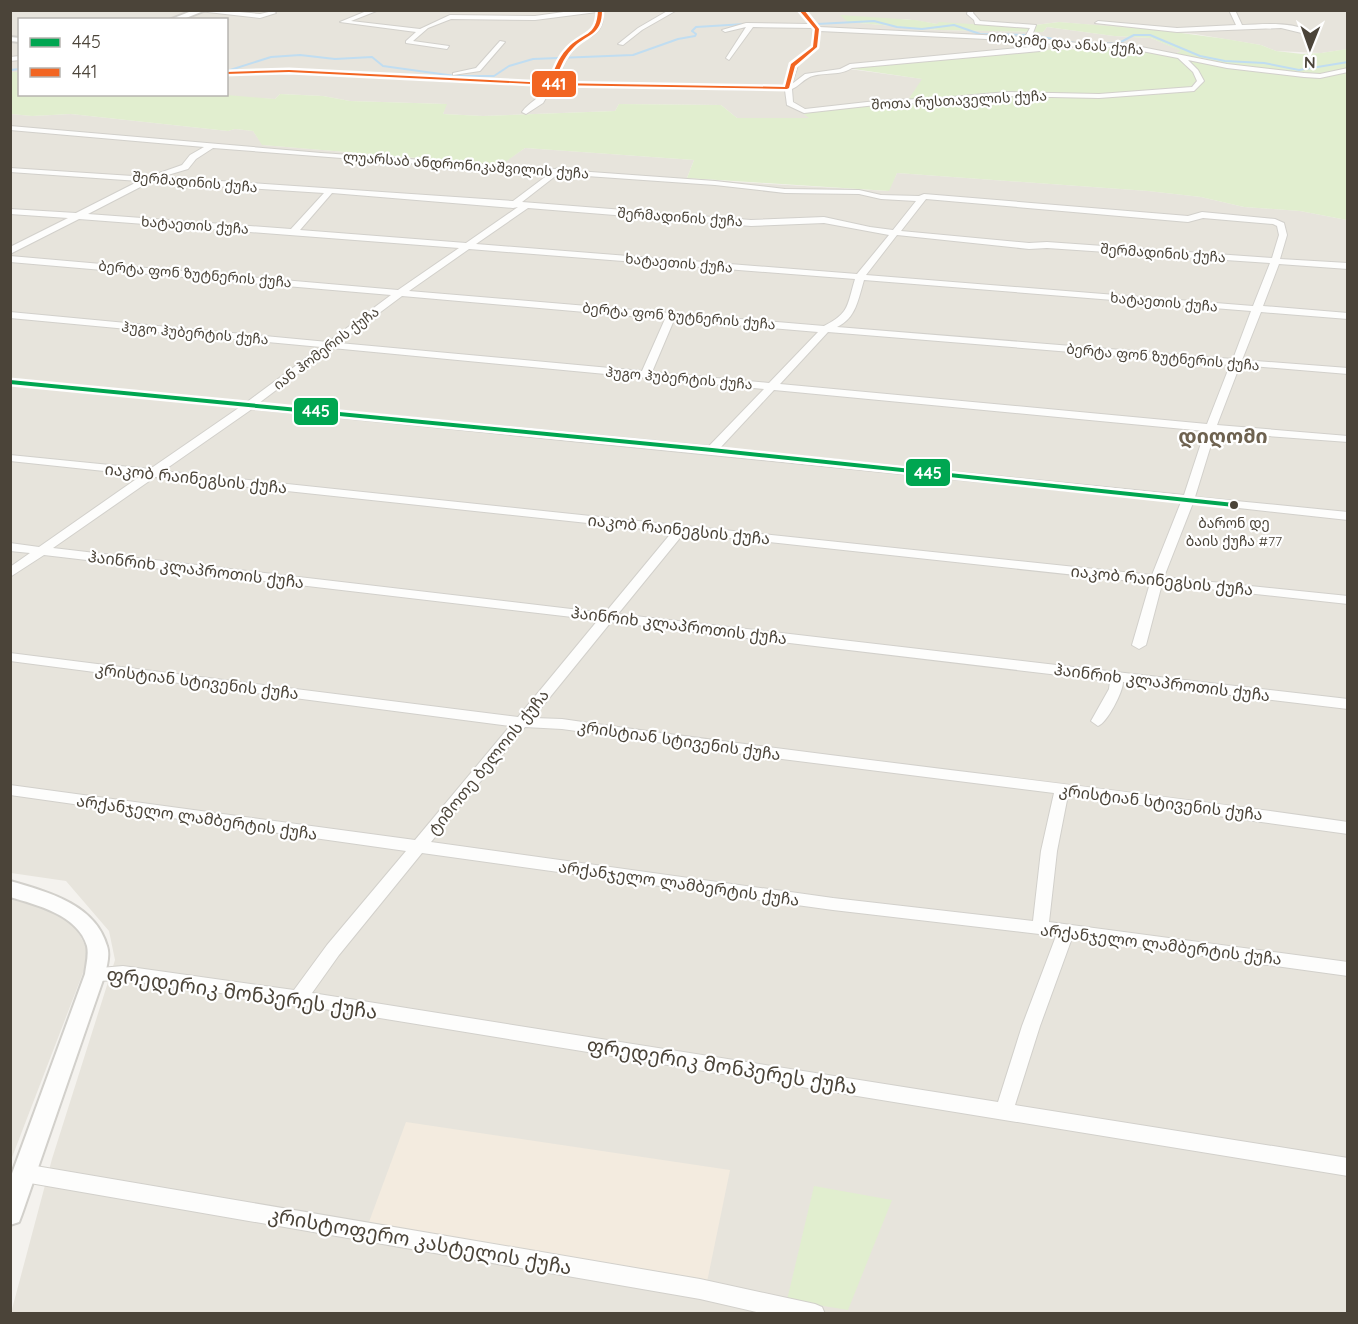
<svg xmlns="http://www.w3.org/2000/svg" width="1358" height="1324" font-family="Quicksand,'Noto Sans Georgian',sans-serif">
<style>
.residential{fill:#e7e4dc}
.commercial{fill:#f3ebdf}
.green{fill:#e1eecf}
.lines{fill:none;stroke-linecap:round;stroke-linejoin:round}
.stream{stroke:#c0ddf1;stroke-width:2}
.minor-casing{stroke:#d2d0cb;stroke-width:2}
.tertiary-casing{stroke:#d2d0cb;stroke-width:4}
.minor{fill:#fdfdfc;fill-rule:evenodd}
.tertiary{fill:#fdfdfc;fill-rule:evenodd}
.bus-1-casing{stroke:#fff;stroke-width:5}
.bus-2-casing{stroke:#fff;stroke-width:5}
.bus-1{fill:#00a651;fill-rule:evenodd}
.bus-2{fill:#f26522;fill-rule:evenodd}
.bus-dot{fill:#4b4439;stroke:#fff;stroke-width:2}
.labels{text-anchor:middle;stroke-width:4.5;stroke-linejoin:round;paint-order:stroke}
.far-street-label{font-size:14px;fill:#4b4439;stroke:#fff}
.bus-label{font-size:14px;fill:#4b4439;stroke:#fff}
.street-label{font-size:16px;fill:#4b4439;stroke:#fff}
.quarter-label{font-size:20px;font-weight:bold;fill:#6e6250;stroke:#fff}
.near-street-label{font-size:20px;fill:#4b4439;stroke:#fff}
.line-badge{stroke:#fff;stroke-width:2}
.badge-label{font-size:16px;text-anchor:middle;font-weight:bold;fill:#fff}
</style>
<rect width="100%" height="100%" fill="#f4f2ee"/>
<g class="residential">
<path d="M1347 10 1348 49 1321 53 1276 51 1261 45 1195 34 1059 22 1019 27 937 24 906 19 848 22 939 30 1043 32 1047 27 1114 36 1151 38 1182 51 1174 54 1146 48H1073L930 61 872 63 849 69 923 79 906 103 803 113 811 118H737L721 105 619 104 615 111 483 116 443 114 446 104 350 101 323 96 280 94 275 99 215 96 226 94V20H20L19 72H11L10 11Z"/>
<path d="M11 114 32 116 71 114 228 131 235 129 253 131 263 145 500 165 525 148 694 160 687 178 738 182 888 191 897 173 1148 191 1201 197 1244 207 1300 211 1347 220V1313H11L52 1159 115 960 109 931 66 881 11 873Z"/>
<path d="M11 898 42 905 75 926 87 949 86 965 11 1160Z"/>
</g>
<path class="commercial" d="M406 1122 730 1170 707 1282 369 1222Z"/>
<g class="green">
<path d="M840 15 915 20 937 24 939 22 1019 27 1059 22 1159 30 1226 39 1261 45 1276 51 1302 54 1321 53 1347 49V220L1300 211 1244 207 1201 197 1148 191 897 173 889 191 687 178 694 160 525 148 501 165 262 145 253 131 235 129 228 131 71 114 32 116 11 114 10 72H19L20 94H215L275 99 280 94 323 96 350 101 447 104 443 114 483 116 615 111 619 104 721 105 737 118H809L801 112 906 103 922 79 847 68 872 63 930 61 1044 50 1146 48 1174 54 1181 51 1151 38 1114 36 1047 27 1043 32 939 30 848 22Z"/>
<path d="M814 1186 892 1200 848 1310 787 1300Z"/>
</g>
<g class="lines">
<g class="stream">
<path d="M817 24 874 21 897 27 922 29 954 25 980 34 1030 35 1076 43H1119L1134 35H1150L1200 56 1225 61 1264 63 1299 70 1348 62"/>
<path d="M10 70 20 69"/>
<path d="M227 71 271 57 300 55 335 59 372 57 383 66 455 76H494L509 66 533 59 633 55 678 39 695 36 696 34 692 31 696 27 745 24"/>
</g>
<g class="minor-casing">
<g id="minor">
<path d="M218 10 260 14 273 11 276 13 260 18 199 11Z"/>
<path d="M369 10H379L351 21 420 29 450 15 535 16 578 10H603C605 37 588 34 574 49 565 58 561 71 556 82L785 86C786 67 797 57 812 46L813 28 753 27 729 60 726 58 746 27 725 32 722 30 746 23 809 24 798 10H805L819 27 1025 37 1030 28 975 24 974 20 967 14 968 10H974L973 13 980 21 1036 25 1031 38 1086 44 1121 43 1227 64 1304 73 1320 74 1348 68V72L1320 78 1304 77 1227 68 1188 60 1198 70 1204 81 1194 91 1099 98 1007 96 930 103 885 104 804 113 787 105 785 90 553 86 543 103 526 114 522 112C529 102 539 100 547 86L289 73 226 75V71L289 69 549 82C554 70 559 57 568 47 581 33 599 36 597 12L535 20 451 19 428 28 413 41 449 46 447 49 406 43V41L416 32 340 22ZM820 31 1027 41 1037 42 1039 46 850 64 840 69 805 74 792 84 798 65 818 47ZM1044 43 1086 48 1121 47 1178 58 1193 72 1197 81 1192 87 1099 94 1007 92 930 99 885 100 805 109 793 102 792 89C799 86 802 81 808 78 820 71 838 77 852 68L1040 51 1045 46Z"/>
<path d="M669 10H677L642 30 623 45 618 44 638 28Z"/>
<path d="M1229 10H1235L1242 25C1264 24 1293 21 1313 33L1310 35 1281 28 1177 32 1095 23 1098 21 1177 28 1236 25Z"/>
<path d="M500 41 505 42 480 71 453 75V73L476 68Z"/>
<path d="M20 56V60L10 61V57Z"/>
<path d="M10 126 321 153 555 169 559 168 563 170 715 181 785 189 859 190 881 195 919 196 924 194 1188 216 1202 212 1275 219 1284 223 1287 235 1280 259 1348 263V269L1279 264 1263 306 1348 313V319L1261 312 1242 360 1348 368V374L1240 365 1217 425 1348 436V442L1215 432 1195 497 1348 512V520L1193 503 1164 577 1348 596V604L1162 584 1146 645 1139 649 1132 645 1150 583 684 533 618 614 1348 699V709L1123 682C1123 692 1107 723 1098 726L1091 721 1109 689 1110 681 611 622 533 718 562 719C823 757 1086 784 1348 822V834L1068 795 1057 851 1049 922 1348 962V976L1072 938 1040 1026 1015 1105 1348 1158V1176L257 998 123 980 95 981 89 979 86 974 89 969 123 966 294 990 327 945 406 851 10 795V785L415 840 510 726 10 661V653L518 717 598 620 44 555 10 577V567L30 553 10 551V543L39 547 142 475 10 461V455L150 469 240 407 10 385V379L247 402 321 347 10 318V312L328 342 391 295 10 262V256L398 290 459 248 79 219 10 254V247L68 218 10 214V209L76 213 139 181 10 172V168L148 177 182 165 190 155 204 147 10 130ZM213 148 549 174 513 201 161 177 188 169 196 159ZM558 174 715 185 785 193 859 194 881 199 916 201 893 230 870 227 824 217 751 220 522 202ZM150 182 324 193 291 229 88 214ZM332 193 513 208 518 207 466 243 300 230ZM926 199 1188 222 1203 218 1273 224 1277 226 1279 235 1272 258 1047 242 1029 243 901 231ZM528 208 751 226 824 223 889 235 857 274 476 244ZM897 235 1029 249 1047 248 1270 263 1253 306 866 275ZM469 249 855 279C847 305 850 313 824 326L409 291ZM864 280 1251 311 1233 359 837 327C856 318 858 300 864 280ZM402 296 665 319 642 371 339 343ZM674 320 818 332 769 383 652 372ZM828 332 1230 365 1207 424 780 384ZM332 348 764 389 709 446 259 403ZM774 390 1205 431 1184 495 720 448ZM252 409 1181 502 1152 575 163 471ZM155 477 672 532 605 613 53 548ZM525 727 562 729 758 756 1054 793 1041 851 1033 921 833 898 431 842ZM422 853 833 910 1056 936 1022 1026 998 1102 312 993 339 955Z"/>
<path d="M24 1164 700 1279 815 1304 822 1307 825 1314H765L700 1299 24 1182 17 1179 14 1173 17 1167Z"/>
</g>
</g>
<g class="tertiary-casing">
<g id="tertiary">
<path d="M194 10H206L181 20H169Z"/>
<path d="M10 37 20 38V42L10 41Z"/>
<path d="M10 881C48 892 95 904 107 946 110 955 107 965 105 974L22 1214 19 1222 10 1225V1179L85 974C86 965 89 955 87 946 78 915 37 905 10 897Z"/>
</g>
</g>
<use href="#minor" class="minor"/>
<use href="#tertiary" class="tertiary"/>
<g class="bus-1-casing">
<path id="bus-1" d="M10 380 712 448 1234 503 1238 505 1234 507 712 452 10 384Z"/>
</g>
<g class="bus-2-casing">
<path id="bus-2" d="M598 10H602C602 37 586 33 572 49 563 58 559 71 554 83L785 87 791 64 813 47 815 29 799 10H804L819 29 817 47 795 66 789 88 787 89 551 85 289 72 226 74V72L289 70 549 83C554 71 558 58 567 49 582 32 597 38 598 10Z"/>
</g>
<use href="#bus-1" class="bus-1"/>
<use href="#bus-2" class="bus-2"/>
</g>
<circle class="bus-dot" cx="1234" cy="505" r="5"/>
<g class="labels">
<g class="far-street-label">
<text transform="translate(1066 43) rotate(5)" y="5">იოაკიმე და ანას ქუჩა</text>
<text transform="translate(959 100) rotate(-3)" y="5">შოთა რუსთაველის ქუჩა</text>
<text transform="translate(466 165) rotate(4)" y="5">ლუარსაბ ანდრონიკაშვილის ქუჩა</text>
<text transform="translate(195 182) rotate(5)" y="5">შერმადინის ქუჩა</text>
<text transform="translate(680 217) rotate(4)" y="5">შერმადინის ქუჩა</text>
<text transform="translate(195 225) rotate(4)" y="5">ხატაეთის ქუჩა</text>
<text transform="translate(1163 253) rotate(4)" y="5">შერმადინის ქუჩა</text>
<text transform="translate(679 263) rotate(5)" y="5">ხატაეთის ქუჩა</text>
<text transform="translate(195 274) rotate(5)" y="5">ბერტა ფონ ზუტნერის ქუჩა</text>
<text transform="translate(1164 302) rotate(5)" y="5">ხატაეთის ქუჩა</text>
<text transform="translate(679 316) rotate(5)" y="5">ბერტა ფონ ზუტნერის ქუჩა</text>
<text transform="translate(195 333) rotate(5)" y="5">ჰუგო ჰუბერტის ქუჩა</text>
<text transform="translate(326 348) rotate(-37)" y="5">იან ჰომერის ქუჩა</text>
<text transform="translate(1163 357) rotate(5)" y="5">ბერტა ფონ ზუტნერის ქუჩა</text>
<text transform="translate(679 378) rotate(5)" y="5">ჰუგო ჰუბერტის ქუჩა</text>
</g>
<g class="bus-label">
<text x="1234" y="528">ბარონ დე<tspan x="1234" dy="18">ბაის ქუჩა #77</tspan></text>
</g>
<g class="street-label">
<text transform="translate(196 478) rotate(6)" y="6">იაკობ რაინეგსის ქუჩა</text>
<text transform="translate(679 529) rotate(6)" y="6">იაკობ რაინეგსის ქუჩა</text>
<text transform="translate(196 569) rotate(7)" y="6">ჰაინრიხ კლაპროთის ქუჩა</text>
<text transform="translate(1162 580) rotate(6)" y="6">იაკობ რაინეგსის ქუჩა</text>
<text transform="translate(679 625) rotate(7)" y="6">ჰაინრიხ კლაპროთის ქუჩა</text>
<text transform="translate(197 681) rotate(7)" y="6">კრისტიან სტივენის ქუჩა</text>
<text transform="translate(1162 682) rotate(7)" y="6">ჰაინრიხ კლაპროთის ქუჩა</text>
<text transform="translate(679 740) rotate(8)" y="6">კრისტიან სტივენის ქუჩა</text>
<text transform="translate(488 762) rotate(-51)" y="6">ტიმოთე ბელოის ქუჩა</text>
<text transform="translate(1161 802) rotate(7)" y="6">კრისტიან სტივენის ქუჩა</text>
<text transform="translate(197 817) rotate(8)" y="6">არქანჯელო ლამბერტის ქუჩა</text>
<text transform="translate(679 883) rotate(8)" y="6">არქანჯელო ლამბერტის ქუჩა</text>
<text transform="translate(1161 944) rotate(7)" y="6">არქანჯელო ლამბერტის ქუჩა</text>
</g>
<g class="quarter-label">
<text x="1223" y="443">დიღომი</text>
</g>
<g class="near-street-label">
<text transform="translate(242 993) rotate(8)" y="7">ფრედერიკ მონპერეს ქუჩა</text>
<text transform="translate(722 1066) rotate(9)" y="7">ფრედერიკ მონპერეს ქუჩა</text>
<text transform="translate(420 1241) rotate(10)" y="7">კრისტოფერო კასტელის ქუჩა</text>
</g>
</g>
<g class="line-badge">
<rect x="531" y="70" width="46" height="28" rx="6" fill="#f26522"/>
<rect x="293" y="397" width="46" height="29" rx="6" fill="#00a651"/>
<rect x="905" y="458" width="46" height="29" rx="6" fill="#00a651"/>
</g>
<g class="badge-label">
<text x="554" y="90">441</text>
<text x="316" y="417">445</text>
<text x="928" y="479">445</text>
</g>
<rect width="1358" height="1324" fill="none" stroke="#4b4439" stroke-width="24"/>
<rect x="18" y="18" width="210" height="78" fill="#ffffff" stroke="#b7b4b0" stroke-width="1.5"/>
<rect x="30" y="38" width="30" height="9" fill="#00a651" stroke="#b7b4b0" stroke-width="1.5"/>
<text x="72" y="48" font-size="18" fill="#4b4439">445</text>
<rect x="30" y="68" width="30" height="9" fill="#f26522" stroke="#b7b4b0" stroke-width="1.5"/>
<text x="72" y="78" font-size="18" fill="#4b4439">441</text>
<g transform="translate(1310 48) rotate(181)" stroke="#ffffff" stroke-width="4.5" paint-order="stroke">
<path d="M0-4.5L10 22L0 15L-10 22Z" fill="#4b4439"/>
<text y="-9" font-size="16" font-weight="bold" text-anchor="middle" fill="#4b4439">N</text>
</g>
</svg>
